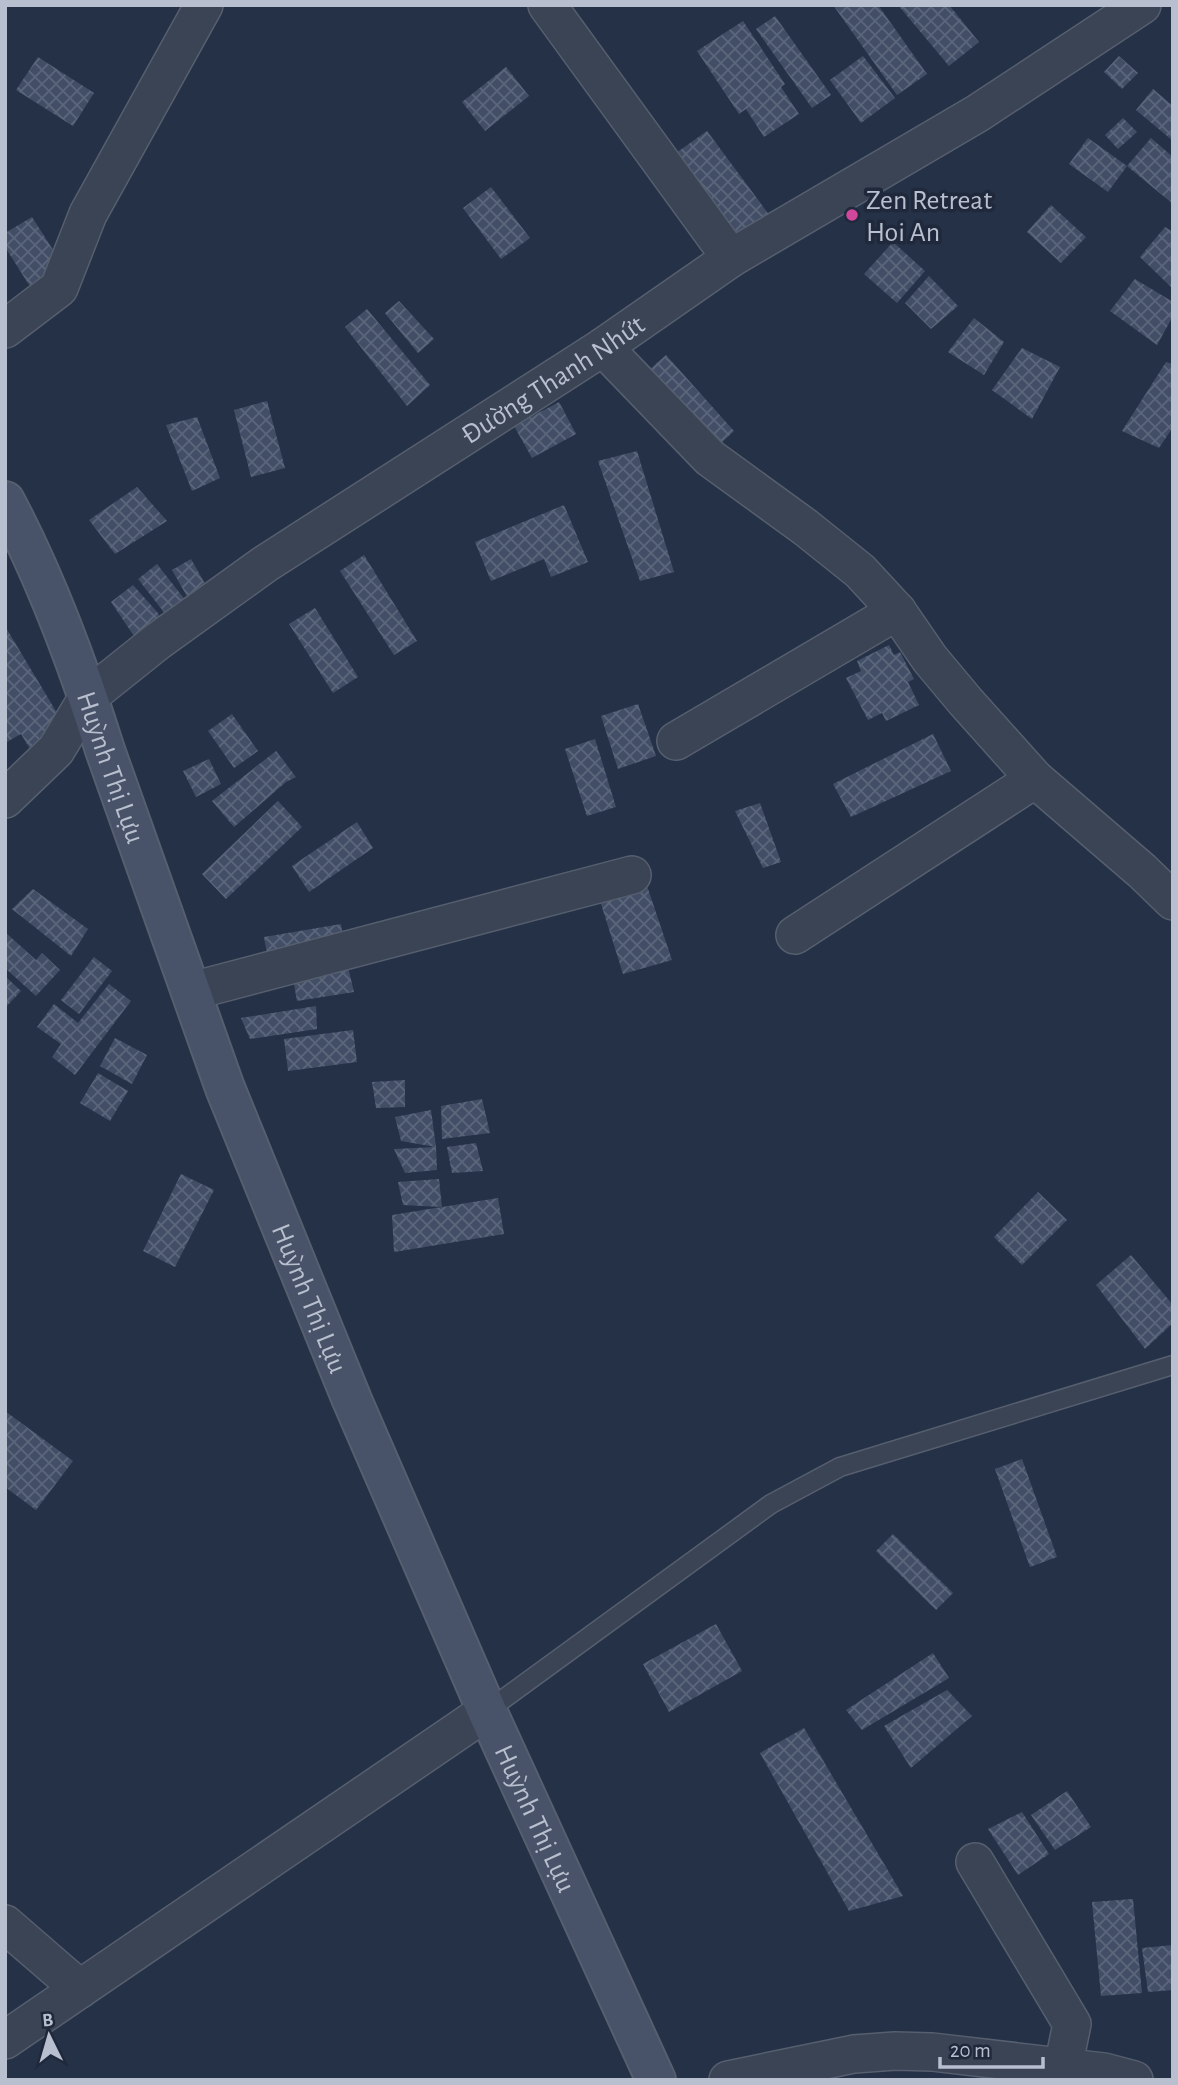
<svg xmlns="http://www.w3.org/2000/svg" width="1178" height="2085" font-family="'Alegreya Sans',sans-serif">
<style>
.building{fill:url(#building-cross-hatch)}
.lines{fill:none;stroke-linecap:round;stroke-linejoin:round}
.lane-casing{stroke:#565f6f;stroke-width:21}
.street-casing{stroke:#565f6f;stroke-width:40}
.secondary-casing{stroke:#565f6f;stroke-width:42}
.lane{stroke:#3a4455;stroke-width:18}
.street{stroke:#3a4455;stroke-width:37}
.secondary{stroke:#485268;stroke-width:38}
.hotel-dot{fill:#d1479c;stroke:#1f293b;stroke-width:2.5}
.labels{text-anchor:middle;stroke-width:7;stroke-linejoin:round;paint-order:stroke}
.poi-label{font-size:28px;fill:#b8bfce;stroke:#1f293b;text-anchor:start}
.street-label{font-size:28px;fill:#b8bfce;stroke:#1f293b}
</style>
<defs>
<pattern id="building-cross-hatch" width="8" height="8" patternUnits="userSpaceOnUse" patternTransform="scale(1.75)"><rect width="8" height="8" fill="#424e66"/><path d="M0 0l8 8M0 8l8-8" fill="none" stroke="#5b667b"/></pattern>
</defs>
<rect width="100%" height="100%" fill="#253146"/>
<g class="building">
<path d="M833 5H878L927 74 897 95Z"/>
<path d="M898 5H949L979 42 949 66Z"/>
<path d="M775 16 831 95 812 108 756 29Z"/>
<path d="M743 21 785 84 781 87 799 114 764 137 746 109 739 114 697 51Z"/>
<path d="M863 56 895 98 861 123 830 80Z"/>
<path d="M1119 56 1138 73 1122 89 1104 72Z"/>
<path d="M38 57 94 93 73 126 16 90Z"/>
<path d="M506 67 529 96 485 131 462 102Z"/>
<path d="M1153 89 1173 106V141L1136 110Z"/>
<path d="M1123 118 1137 132 1118 149 1105 135Z"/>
<path d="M707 131 773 220 742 242 676 153Z"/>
<path d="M1088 138 1127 166 1108 192 1069 164Z"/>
<path d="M1151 138 1173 157V204L1127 166Z"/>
<path d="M491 187 530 238 501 259 463 208Z"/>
<path d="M1051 205 1086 237 1061 263 1027 232Z"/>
<path d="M32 217 64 267 31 288 5 247V233Z"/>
<path d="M1165 227 1173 232V289L1140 257Z"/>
<path d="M893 242 925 271 897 303 864 274Z"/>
<path d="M929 276 958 306 931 329 905 303Z"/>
<path d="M1135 279 1173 302V316L1157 345 1110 311Z"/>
<path d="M399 301 434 339 418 353 385 313Z"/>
<path d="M367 309 430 385 407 406 345 327Z"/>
<path d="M974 318 1004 342 984 375 948 352Z"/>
<path d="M1022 348 1060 367 1032 419 992 390Z"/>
<path d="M666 355 734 431 718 446 650 369Z"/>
<path d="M1166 362 1173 364V427L1159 448 1122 431Z"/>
<path d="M267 401 285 468 251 477 234 410Z"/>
<path d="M559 402 576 434 532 458 514 426Z"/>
<path d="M197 417 220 478 192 491 166 425Z"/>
<path d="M637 451 674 572 640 581 598 461Z"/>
<path d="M137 487 167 521 115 554 89 520Z"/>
<path d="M564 505 588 562 551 577 544 559 491 581 475 542Z"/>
<path d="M364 555 417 641 394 655 340 571Z"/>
<path d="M191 559 212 596 193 607 172 570Z"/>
<path d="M157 564 186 601 167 616 138 579Z"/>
<path d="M133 585 158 613 166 632 140 645 111 602Z"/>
<path d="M315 608 358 677 333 693 289 624Z"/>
<path d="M5 626 66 728 30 749 21 734 5 743Z"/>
<path d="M889 645 894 655 900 652 914 679 908 682 919 705 886 721 882 713 868 720 846 678 861 671 857 661Z"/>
<path d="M638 704 656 756 618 769 601 716Z"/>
<path d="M232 714 258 751 234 768 208 731Z"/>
<path d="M933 734 951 771 851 817 833 784Z"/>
<path d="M595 739 616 807 587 816 565 749Z"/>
<path d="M276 751 296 777 286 782 234 827 212 801Z"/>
<path d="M209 759 221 784 196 797 183 771Z"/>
<path d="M278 801 302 827 226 899 202 874Z"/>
<path d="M760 803 781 862 763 868 735 811Z"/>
<path d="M357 822 373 848 309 892 292 866Z"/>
<path d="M644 877 672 960 623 974 597 891Z"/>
<path d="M33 889 88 929 71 956 12 909Z"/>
<path d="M341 924 345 951 269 965 264 937Z"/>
<path d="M5 932 36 960 42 953 60 970 36 996 5 968Z"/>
<path d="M94 957 112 971 79 1014 61 1000Z"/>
<path d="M348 967 354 992 297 1001 292 973Z"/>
<path d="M5 976 21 991 5 1008Z"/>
<path d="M109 984 131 1001 75 1075 52 1057 61 1044 37 1027 54 1004 78 1023Z"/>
<path d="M316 1006 317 1029 250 1039 241 1018Z"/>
<path d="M353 1030 357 1062 288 1071 284 1039Z"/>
<path d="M115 1038 147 1055 132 1084 100 1066Z"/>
<path d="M98 1073 128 1091 110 1121 80 1103Z"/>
<path d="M405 1080V1107L376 1108 372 1082Z"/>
<path d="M482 1099 490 1133 442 1139 441 1106Z"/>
<path d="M431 1110 436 1147 401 1141 395 1117Z"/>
<path d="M476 1143 483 1171 452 1173 447 1147Z"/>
<path d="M436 1147 437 1170 405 1173 394 1149Z"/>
<path d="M181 1174 214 1190 175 1267 143 1251Z"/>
<path d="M439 1179 442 1207 403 1205 398 1182Z"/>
<path d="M1038 1192 1067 1220 1022 1265 994 1237Z"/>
<path d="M498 1198 504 1234 394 1252 392 1215Z"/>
<path d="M1131 1255 1173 1305V1323L1145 1349 1096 1285Z"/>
<path d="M5 1411 73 1461 36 1510 5 1487Z"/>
<path d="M1022 1459 1057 1557 1030 1567 995 1469Z"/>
<path d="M893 1534 953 1593 936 1610 876 1551Z"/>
<path d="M716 1624 742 1671 669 1712 643 1664Z"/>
<path d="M933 1653 949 1678 862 1730 846 1710Z"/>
<path d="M947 1690 972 1716 911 1768 884 1726Z"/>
<path d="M804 1728 903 1896 849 1911 760 1753Z"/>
<path d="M1067 1791 1091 1827 1055 1850 1031 1815Z"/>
<path d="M1022 1812 1049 1854 1018 1875 988 1829Z"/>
<path d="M1133 1899 1142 1993 1101 1996 1092 1902Z"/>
<path d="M1173 1945V1990L1148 1992 1142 1948Z"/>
</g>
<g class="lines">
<g class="lane-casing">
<path id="lane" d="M487 1711 771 1504 840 1467 1173 1365"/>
</g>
<g class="street-casing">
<g id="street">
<path d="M547 5 731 258"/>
<path d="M5 329 59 288 88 214 204 5"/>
<path d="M603 347 710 458 805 527 860 571 897 611 930 659 966 702 1035 779 1142 871 1173 901"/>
<path d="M676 741 897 611"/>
<path id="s1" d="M5 799 56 750 88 697 158 641 265 564 603 347 731 258 978 113 1142 5"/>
<path d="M795 935 1035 779"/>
<path d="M192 991 632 875"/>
<path d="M975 1862 1072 2024 1063 2067"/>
<path d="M5 1924 80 1989"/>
<path d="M5 2040 487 1711"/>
<path d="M728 2080 854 2054 895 2051 932 2052 1104 2072 1134 2080"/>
</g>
</g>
<g class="secondary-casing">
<g id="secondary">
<path id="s2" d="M5 501C47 580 78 664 105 750L225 1088 352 1400 487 1711 656 2080"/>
</g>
</g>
<use href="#lane" class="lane"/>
<use href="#street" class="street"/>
<use href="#secondary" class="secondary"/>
</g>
<circle class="hotel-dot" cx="852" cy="215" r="7"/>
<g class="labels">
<g class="poi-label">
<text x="866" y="209">Zen Retreat<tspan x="866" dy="32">Hoi An</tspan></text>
</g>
<g class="street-label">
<text dy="10" stroke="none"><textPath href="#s1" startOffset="696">Đường Thanh Nhứt</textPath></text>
<text dy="10" stroke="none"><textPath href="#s2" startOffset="287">Huỳnh Thị Lựu</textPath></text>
<text dy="10" stroke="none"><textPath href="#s2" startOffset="854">Huỳnh Thị Lựu</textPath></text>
<text dy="10" stroke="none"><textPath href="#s2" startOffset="1421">Huỳnh Thị Lựu</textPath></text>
</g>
</g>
<rect width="1178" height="2085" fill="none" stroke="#b8bfce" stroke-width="14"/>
<g transform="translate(49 2036) rotate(355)" stroke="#1f293b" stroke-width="5" paint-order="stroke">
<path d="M0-5L12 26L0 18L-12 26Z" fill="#b8bfce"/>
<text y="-10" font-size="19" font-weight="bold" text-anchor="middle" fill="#b8bfce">B</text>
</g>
<path d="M940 2057v10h103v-10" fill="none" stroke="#b8bfce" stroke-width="3.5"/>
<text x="950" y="2057" font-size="21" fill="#b8bfce" stroke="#1f293b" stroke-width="5" paint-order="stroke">20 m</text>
</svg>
